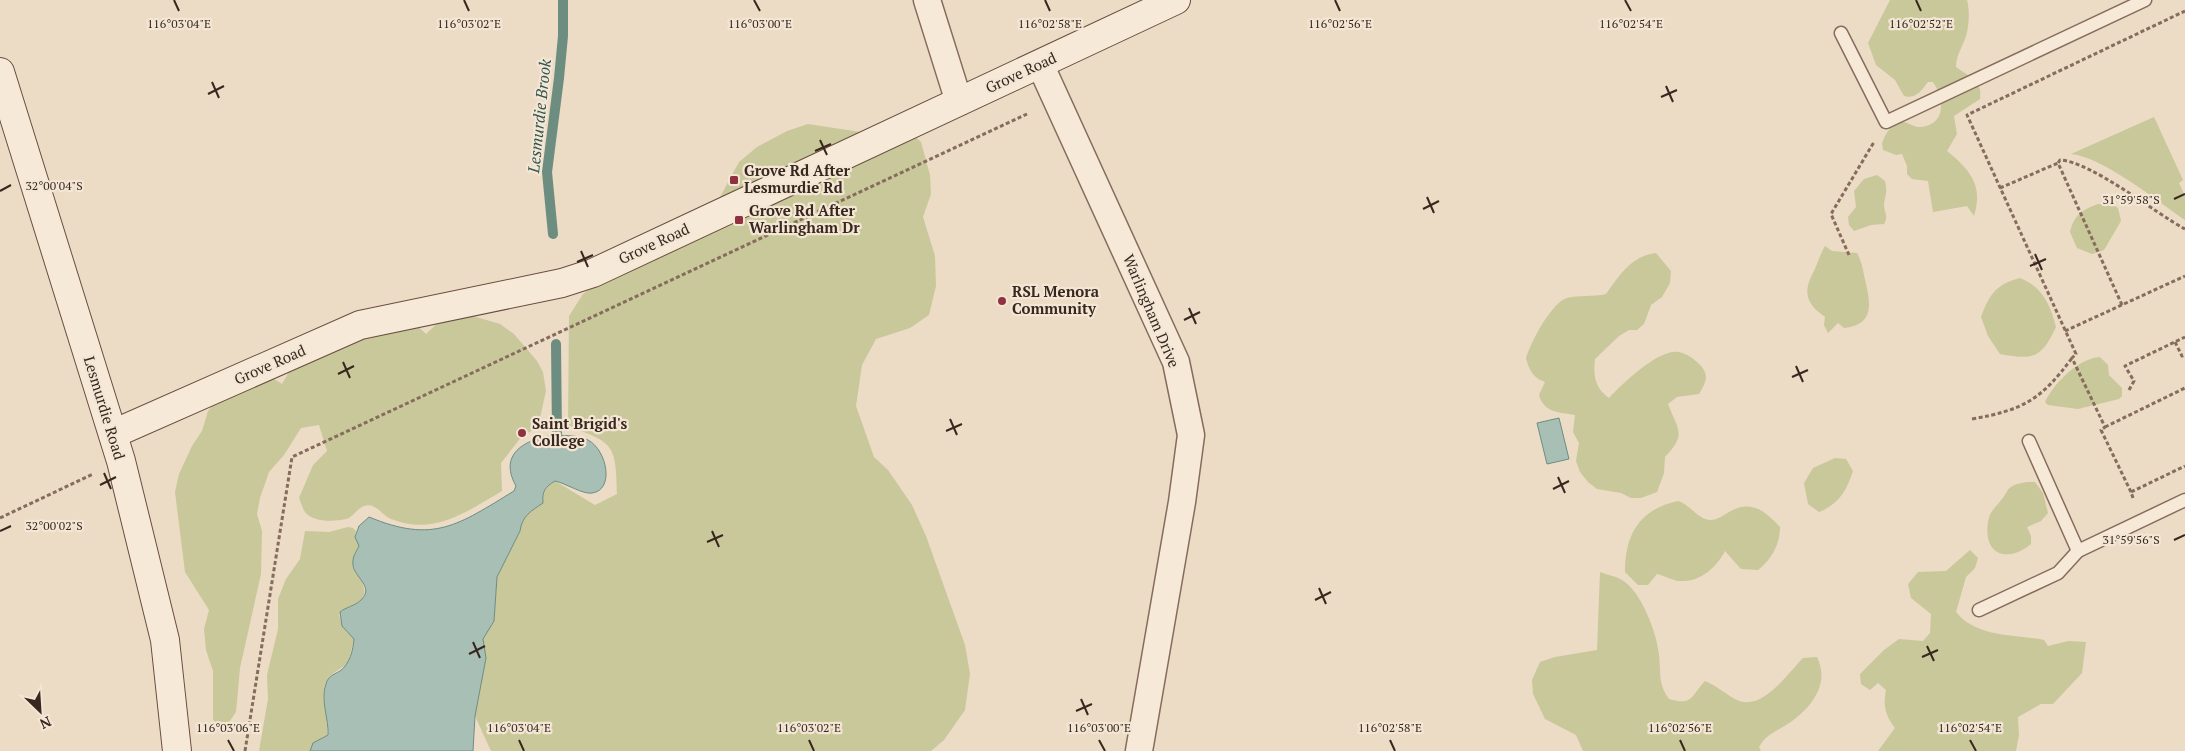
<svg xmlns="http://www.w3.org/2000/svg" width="2185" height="751" font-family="'PT Serif',serif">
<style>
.green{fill:#c9c89a}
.water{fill:#a7bfb4;stroke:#6e8d81}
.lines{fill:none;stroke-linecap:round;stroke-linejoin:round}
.stream{stroke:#6e8d81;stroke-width:10}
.lane-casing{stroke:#866c5c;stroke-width:15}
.street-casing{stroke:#866c5c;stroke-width:29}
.secondary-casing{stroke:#684e3f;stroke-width:30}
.path{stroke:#866c5c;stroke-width:3;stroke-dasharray:4 2.5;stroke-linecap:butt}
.lane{stroke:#f7e9d8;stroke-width:12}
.street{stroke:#f7e9d8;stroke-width:26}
.secondary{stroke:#f7e9d8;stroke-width:28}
.ticks{fill:none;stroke:#37271f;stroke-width:2}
.poi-dot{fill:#91303e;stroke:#f4e6d4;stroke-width:2}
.labels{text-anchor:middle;stroke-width:4.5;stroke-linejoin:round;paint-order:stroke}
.street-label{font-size:15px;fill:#37271f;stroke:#f4e6d4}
.poi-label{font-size:15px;font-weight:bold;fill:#37271f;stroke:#f4e6d4;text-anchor:start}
.water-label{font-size:16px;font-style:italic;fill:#2f554e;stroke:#f4e6d4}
.ticks-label{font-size:12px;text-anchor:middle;fill:#37271f;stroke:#f4e6d4;stroke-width:4.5;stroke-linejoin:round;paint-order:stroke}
</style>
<rect width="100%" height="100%" fill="#ecdbc5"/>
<g class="green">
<path d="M1890 0H1967C1970 11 1969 26 1966 36 1962 48 1956 55 1956 67 1969 77 1983 80 1980 99L1954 116 1957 134 1947 151C1969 169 1984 185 1974 216L1967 206 1933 212 1928 181 1912 179 1907 174V166L1902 154 1896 155 1883 150 1882 143C1885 136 1890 124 1899 122 1906 120 1914 128 1921 127 1948 124 1943 97 1933 82H1928C1921 91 1916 99 1904 96L1895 80 1876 65 1868 43Z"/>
<path d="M2154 117 2183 180 2179 183 2185 196V220C2157 201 2103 157 2071 154Z"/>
<path d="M808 124 867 133 904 126 921 142 930 175 931 194 923 217 935 256 936 286 929 315 910 328 876 339 862 365 856 406 874 457 888 470 912 505 926 536 965 645 970 674 965 710 944 740 931 751H491L475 716 486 658 483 639 494 621 497 577 520 531C522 516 531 511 543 503 543 491 545 487 555 481L595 505 617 494C616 444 614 443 568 426L569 316 583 294 616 267 713 210 739 162 757 147 787 131Z"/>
<path d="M1877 175 1885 181C1888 194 1885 194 1884 205 1884 213 1889 216 1884 224L1871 225 1854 231 1849 225 1848 217 1856 207 1854 191 1864 179Z"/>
<path d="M2098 204 2113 205 2118 208 2121 221 2104 250 2092 254 2077 248 2070 232C2074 215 2082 210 2098 204Z"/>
<path d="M1825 246 1832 251 1857 253C1863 264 1863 272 1866 284 1871 306 1873 325 1844 328L1838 323 1828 333 1824 325 1825 317C1805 303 1803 291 1814 271 1818 263 1820 254 1825 246Z"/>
<path d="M1656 253 1671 271 1670 283 1662 297 1651 305 1644 324 1637 330H1629L1619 336 1595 359C1593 376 1595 388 1609 398 1622 384 1659 348 1679 352 1687 354 1693 358 1699 364 1710 374 1706 383 1699 394L1677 397 1668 404C1678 430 1687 434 1665 457L1664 473 1657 492 1641 498H1631L1621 493 1597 489 1588 482 1580 472 1576 461 1579 443 1573 432 1575 415C1559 412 1544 413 1539 395L1545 382C1533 378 1529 370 1526 358 1531 342 1551 303 1567 298 1579 295 1593 297 1606 294 1620 275 1631 256 1656 253Z"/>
<path d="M2020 278C2042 287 2050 304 2056 327 2041 359 2033 360 2000 354L1988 336 1981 317C1989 295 1996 284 2020 278Z"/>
<path d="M466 314 500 324 514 334 537 361 543 372 546 391 539 422 533 430 522 436 501 463 502 491C466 512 434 536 391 519 381 515 376 502 364 506 358 508 354 515 349 518 337 522 313 523 305 512 302 508 301 502 299 498L313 465 327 451 319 425 301 428 284 455 269 472 260 498 257 514 262 531 261 574 240 668 236 712 221 734 213 719V671L206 650 204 629 209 610 185 572 175 492 179 474 192 446 202 431 208 411 225 392 271 377 282 384 292 367 410 319 426 334 442 319Z"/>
<path d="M2100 357 2108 365 2109 375 2122 388V396L2119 399 2078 409 2048 405 2045 402C2054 383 2079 358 2100 357Z"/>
<path d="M1835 458 1846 459 1853 471C1847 490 1838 505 1819 512L1808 504 1804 483 1813 468Z"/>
<path d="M2026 482H2035L2043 493 2048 513 2041 521 2027 527 2031 536V544C2008 563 1983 556 1988 522 1989 512 1996 507 2002 499 2005 496 2007 489 2011 487 2015 484 2022 483 2026 482Z"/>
<path d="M1678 501C1691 505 1698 520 1711 520 1717 520 1724 515 1729 512 1751 499 1765 511 1780 527 1780 544 1772 559 1758 570L1741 569 1725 551C1718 565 1702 581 1684 581 1674 582 1666 576 1657 574L1648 585H1638L1625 572C1625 534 1640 509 1678 501Z"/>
<path d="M348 527 353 528 356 531 355 537 359 544 353 567C362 581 374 596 352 606 346 608 342 609 339 615L342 626 354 639 348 663C343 668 333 672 329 677 317 693 329 717 327 735L317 741 310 751H259L268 699 267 675 278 629V599L286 579 300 559 305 531 329 532Z"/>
<path d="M1970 550 1978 558 1975 568 1966 577 1956 612C1977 638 2014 634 2044 640L2048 646 2068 641 2086 642 2082 673 2053 704H2041L2018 717 2019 735 2016 751H1878L1895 728C1885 714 1883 707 1886 690L1878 683 1870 690 1861 684 1860 674 1884 650 1899 639 1923 641 1930 633 1931 614 1911 598 1908 584 1918 572 1946 571Z"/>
<path d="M1600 572C1607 575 1616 576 1622 580 1642 592 1657 634 1659 655 1661 673 1658 684 1669 699 1693 706 1691 696 1705 681 1717 686 1724 693 1735 699 1761 714 1787 674 1803 658L1817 657C1829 681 1815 703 1796 718 1782 730 1768 731 1759 747L1761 751H1583L1576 735 1545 719 1533 694 1532 680 1540 662 1555 657 1597 650Z"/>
</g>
<g class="water">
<path d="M1559 418 1569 459 1547 464 1537 423Z"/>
<path d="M557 435C567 436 579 435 588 440 607 450 615 490 592 493 584 495 565 483 555 481 545 487 542 491 543 503 531 511 522 516 520 531L497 577 494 621 483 639 486 658 475 716 473 751H310L313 743 328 735C329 719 320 700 326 684 328 676 333 675 340 671 350 664 353 650 354 639L342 626 340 612C346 607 355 606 361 600 375 587 354 577 353 565 352 557 356 552 359 546L355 537 359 526 369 517C434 544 458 525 514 491L516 486C497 452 528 438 557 435Z"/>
</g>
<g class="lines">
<g class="stream">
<path d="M553 234 547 172 559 78 563 36V0"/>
<path d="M556 344 557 435"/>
</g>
<g class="lane-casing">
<g id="lane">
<path d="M1841 33 1886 122 2145 0"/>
<path d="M2029 441 2078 551 2185 500"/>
<path d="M1979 610 2058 573 2078 551"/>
</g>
</g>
<g class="street-casing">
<g id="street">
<path d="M927 0 959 102"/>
<path d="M1040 64 1176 362 1191 435 1182 502 1139 751"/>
</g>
</g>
<g class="secondary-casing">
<g id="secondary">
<path d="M0 72 121 461 165 640 177 751"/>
<path d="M113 434 360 325 562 283 593 273 1176 0"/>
</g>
</g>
<g class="path">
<path d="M2000 188 2058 163"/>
<path d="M1849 255 1831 214 1874 142"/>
<path d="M2122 305 2058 163 2060 160C2092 162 2155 213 2185 229"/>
<path d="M2065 331 2185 276"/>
<path d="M2175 342 2182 356 2185 355"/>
<path d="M2129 390 2134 381 2125 366 2185 337"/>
<path d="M1972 419C2023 410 2041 400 2072 358"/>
<path d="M2105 427 2185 388"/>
<path d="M2131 492 2101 430 2105 427 2072 358 2076 354 1967 115 2185 11"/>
<path d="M2133 498 2131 492 2185 466"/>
<path d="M0 518 93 474"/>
<path d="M245 751 292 457 1027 114"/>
</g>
<use href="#lane" class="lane"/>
<use href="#street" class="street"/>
<use href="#secondary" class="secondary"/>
</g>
<path class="ticks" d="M174 0 179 11M464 0 469 11M754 0 760 11M1045 0 1050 11M1335 0 1340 11M1625 0 1631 11M1916 0 1921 11M212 82 219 98M1666 86 1673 102M208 94 224 86M1661 97 1677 90M820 140 827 155M815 151 831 144M0 191 11 185M1427 197 1434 213M2174 199 2185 194M1423 209 1439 201M581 251 588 267M2035 254 2042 270M577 262 593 255M2030 266 2046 259M1189 308 1196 324M1184 320 1200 312M343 362 350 378M1796 366 1803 382M338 374 354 366M1792 377 1808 370M950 419 957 435M946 431 962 424M104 473 111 489M1558 477 1565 493M100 485 116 477M1553 489 1569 481M0 531 11 526M712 531 719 547M2174 540 2185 535M707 542 723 535M1319 588 1326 604M1315 600 1331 592M473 642 480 658M1927 646 1934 661M469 654 485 646M1922 657 1938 650M1081 699 1088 715M1076 711 1092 704M228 740 234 751M519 740 524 751M809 740 814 751M1099 740 1105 751M1390 740 1395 751M1680 740 1685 751M1970 740 1976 751"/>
<g class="poi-dot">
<rect x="729" y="175" width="10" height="10" rx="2.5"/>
<rect x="734" y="215" width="10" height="10" rx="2.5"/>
<circle cx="1002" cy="301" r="5"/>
<circle cx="522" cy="433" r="5"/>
</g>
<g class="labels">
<g class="street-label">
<text transform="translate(1021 73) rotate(-25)" y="5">Grove Road</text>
<text transform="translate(654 244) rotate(-25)" y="5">Grove Road</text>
<text transform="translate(1151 311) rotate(67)" y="5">Warlingham Drive</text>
<text transform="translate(270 365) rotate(-24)" y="5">Grove Road</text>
<text transform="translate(104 408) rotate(73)" y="5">Lesmurdie Road</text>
</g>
<g class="poi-label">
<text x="744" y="176">Grove Rd After<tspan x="744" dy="17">Lesmurdie Rd</tspan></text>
<text x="749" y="216">Grove Rd After<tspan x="749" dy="17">Warlingham Dr</tspan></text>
<text x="1012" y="297">RSL Menora<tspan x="1012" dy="17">Community</tspan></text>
<text x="532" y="429">Saint Brigid's<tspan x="532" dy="17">College</tspan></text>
</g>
<g class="water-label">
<text transform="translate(539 116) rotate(-84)" y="6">Lesmurdie Brook</text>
</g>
</g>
<g class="ticks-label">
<text x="179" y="28">116°03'04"E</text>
<text x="469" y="28">116°03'02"E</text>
<text x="760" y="28">116°03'00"E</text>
<text x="1050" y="28">116°02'58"E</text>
<text x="1340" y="28">116°02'56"E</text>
<text x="1631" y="28">116°02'54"E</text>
<text x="1921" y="28">116°02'52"E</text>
<text x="54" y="190">32°00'04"S</text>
<text x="2131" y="204">31°59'58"S</text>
<text x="54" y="530">32°00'02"S</text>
<text x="2131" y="544">31°59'56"S</text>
<text x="1970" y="732">116°02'54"E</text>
<text x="228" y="732">116°03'06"E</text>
<text x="519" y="732">116°03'04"E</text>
<text x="809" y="732">116°03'02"E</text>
<text x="1099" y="732">116°03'00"E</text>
<text x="1390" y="732">116°02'58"E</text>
<text x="1680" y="732">116°02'56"E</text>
</g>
<g transform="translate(40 711) rotate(155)" stroke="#f4e6d4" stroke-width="4" paint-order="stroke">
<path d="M0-4L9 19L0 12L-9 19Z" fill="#37271f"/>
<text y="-8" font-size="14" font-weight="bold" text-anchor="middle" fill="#37271f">N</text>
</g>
</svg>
